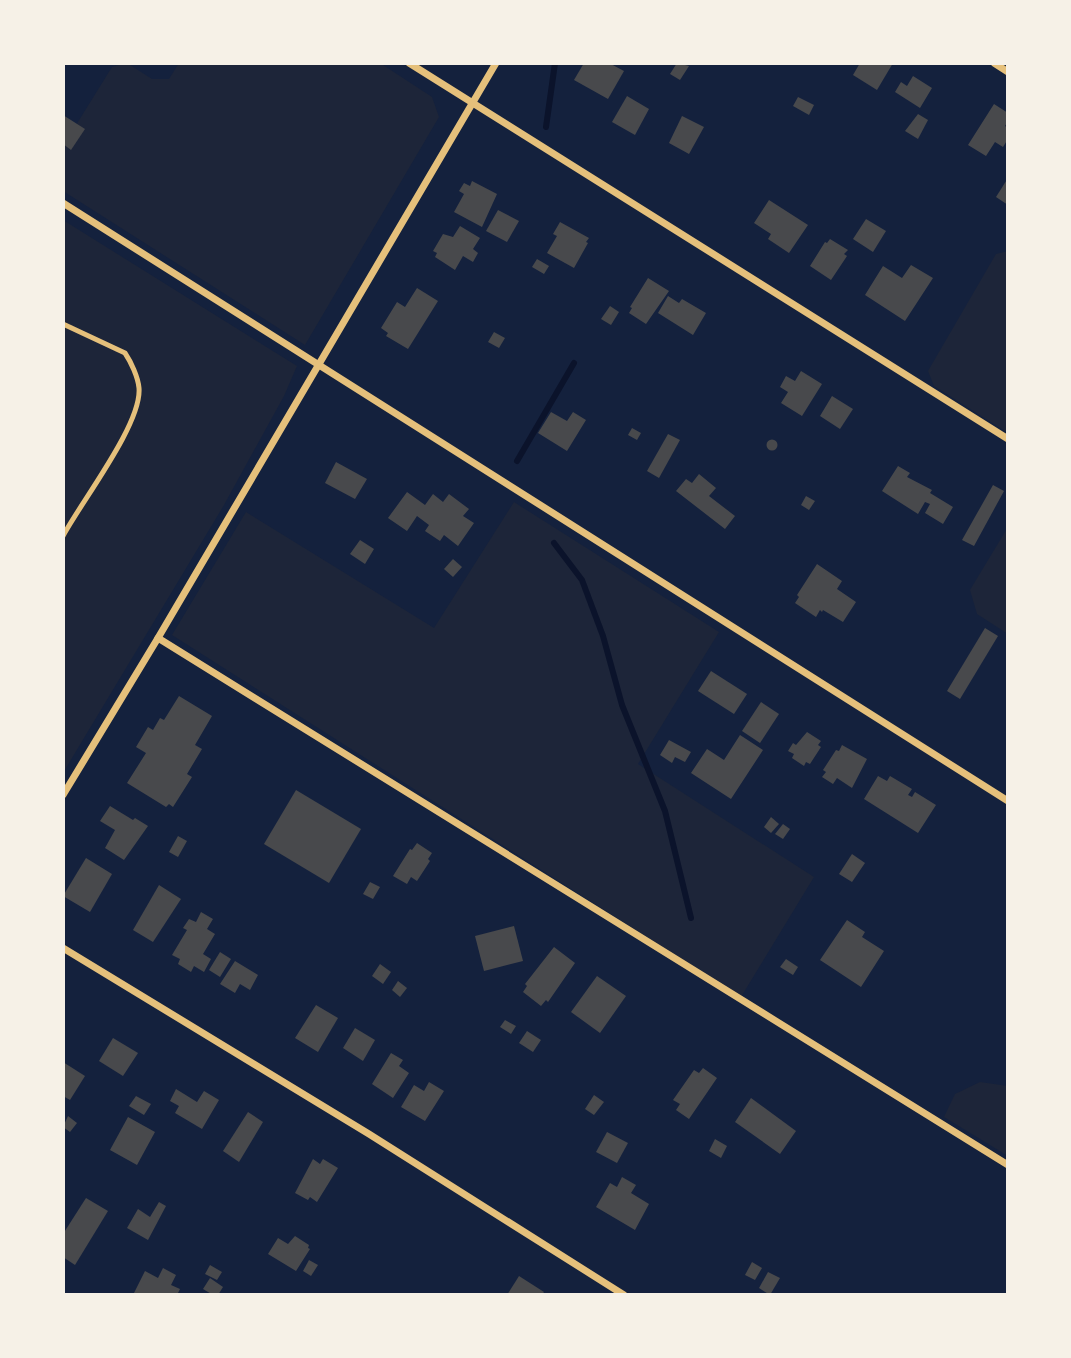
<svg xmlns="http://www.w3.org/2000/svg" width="1071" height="1358" font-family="Manrope,sans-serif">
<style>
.green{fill:#1d2539}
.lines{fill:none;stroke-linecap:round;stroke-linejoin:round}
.stream{stroke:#0b132b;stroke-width:6}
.building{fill:#48494c}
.service{stroke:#e5c07b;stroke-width:5}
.minor{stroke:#e5c07b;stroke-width:7}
</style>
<rect width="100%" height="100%" fill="#14213d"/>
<g class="green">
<path d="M127 63 152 79H169L179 63H380L432 97 439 117 305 345 63 191V146L112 67Z"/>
<path d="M63 220 297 366 284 396 224 505 63 773Z"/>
<path d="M1008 251V433L934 386 928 371 996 254Z"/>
<path d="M514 502 719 632 638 764 814 877 741 997 172 635 246 512 434 628Z"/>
<path d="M1008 527V634L977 614 970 590Z"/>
<path d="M980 1082 1008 1086V1156L944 1117 955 1094Z"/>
</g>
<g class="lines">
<g class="stream">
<path d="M546 127 555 63"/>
<path d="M517 461 574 363"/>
<path d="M554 543 582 580 603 636 622 705 665 811 691 918"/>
</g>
</g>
<g class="building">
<path d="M584 63H609L624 71 608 99 574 80Z"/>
<path d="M677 63 689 66 680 80 670 74Z"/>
<path d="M860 63H893L877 90 853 75Z"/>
<path d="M913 76 932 88 920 108 895 92 901 82 907 86Z"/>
<path d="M627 96 649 109 635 135 612 122Z"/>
<path d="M798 97 814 105 809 115 793 106Z"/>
<path d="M994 104 1008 113V121L1005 126 1008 128V139L1003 147 995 142 986 156 968 145Z"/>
<path d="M918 114 928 120 918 139 905 131Z"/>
<path d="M63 115 85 129 71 150 63 144Z"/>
<path d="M682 116 704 127 689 154 669 143Z"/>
<path d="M1008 178V205L996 197Z"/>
<path d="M472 181 497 194 482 227 454 212 464 194 459 191 464 183 470 186Z"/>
<path d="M769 200 808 225 789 253 768 239 771 234 754 223Z"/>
<path d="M498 210 519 221 507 242 486 231Z"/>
<path d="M866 219 886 231 873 252 853 239Z"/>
<path d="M560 222 589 238 586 242 588 243 574 268 547 253 557 236 553 234Z"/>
<path d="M460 226 480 238 473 249 478 253 473 262 463 256 455 270 435 257 437 253 433 251 443 234 453 237Z"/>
<path d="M830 239 848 250 844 254 847 256 831 280 810 266 825 242 827 243Z"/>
<path d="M537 259 549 266 544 274 532 267Z"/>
<path d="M911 265 933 278 905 321 865 295 883 266 902 278Z"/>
<path d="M648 278 669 291 646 324 629 313 632 308 630 307Z"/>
<path d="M417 288 438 301 408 349 386 336 388 333 381 328 397 302 405 307Z"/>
<path d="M668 296 679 303 682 299 706 313 693 335 658 313Z"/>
<path d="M610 306 619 312 611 325 601 319Z"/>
<path d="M494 332 505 338 499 348 488 342Z"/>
<path d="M801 371 822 384 802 416 781 403 788 392 780 387 786 376 795 381Z"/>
<path d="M832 396 853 409 840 429 820 416Z"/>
<path d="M551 412 567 421 573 412 586 420 567 451 538 433Z"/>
<path d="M632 428 641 433 637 440 628 435Z"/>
<path d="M668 434 680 440 659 478 647 471Z"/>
<circle cx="772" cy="445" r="5.5"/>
<path d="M336 462 367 479 355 499 325 483Z"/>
<path d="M898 466 910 473 907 477 932 490 930 493 953 507 943 524 925 513 930 504 925 502 918 514 882 491Z"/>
<path d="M699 474 716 488 709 496 735 516 725 529 676 491 686 479 692 483Z"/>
<path d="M993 485 1004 491 974 546 962 540Z"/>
<path d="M407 492 425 505 433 494 443 502 449 494 469 509 463 516 474 523 458 546 444 535 440 541 425 531 429 525 417 516 407 531 388 518Z"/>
<path d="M806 496 815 501 809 510 801 505Z"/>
<path d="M360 540 374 549 365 564 350 554Z"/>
<path d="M453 559 462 567 453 577 444 569Z"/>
<path d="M817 564 842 581 837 589 856 602 843 622 823 610 822 612 820 610 816 617 795 603 799 597 797 595Z"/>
<path d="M985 628 998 636 960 699 947 691Z"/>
<path d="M711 671 747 694 734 714 698 691Z"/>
<path d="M179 696 212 716 195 745 202 749 187 774 192 777 173 807 169 804 166 807 127 783 146 753 136 747 148 727 153 730 160 718 164 720Z"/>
<path d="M761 702 779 714 760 743 742 731Z"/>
<path d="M807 732 821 741 818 745 821 747 810 764 806 762 804 766 792 758 794 754 788 751 793 743 796 745Z"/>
<path d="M740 735 763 750 731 799 691 773 707 749 724 760Z"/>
<path d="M669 740 691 752 685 762 675 757 672 763 660 755Z"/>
<path d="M842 745 867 759 852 788 837 778 833 784 822 777 826 772 823 770 836 750 839 751Z"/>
<path d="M878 776 887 781 890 776 912 789 908 795 912 797 915 792 936 805 918 833 864 799Z"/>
<path d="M296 790 361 829 329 883 264 844Z"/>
<path d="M110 806 133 820 135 818 148 826 124 860 105 848 115 830 100 821Z"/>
<path d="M771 817 779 824 771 833 764 827Z"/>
<path d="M783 824 790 829 783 839 775 834Z"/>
<path d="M178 836 187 841 178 857 169 852Z"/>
<path d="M417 843 432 853 428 859 430 861 417 881 411 877 407 884 393 876 410 849 412 850Z"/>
<path d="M852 854 865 863 852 882 839 874Z"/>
<path d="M86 858 112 874 90 912 63 896Z"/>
<path d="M370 882 380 887 373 899 363 894Z"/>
<path d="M159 885 181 899 153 942 133 930Z"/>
<path d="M201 912 213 919 207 929 215 934 203 954 211 959 204 972 194 966 191 972 178 964 180 959 172 955 187 930 183 928 189 919 196 922Z"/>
<path d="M847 920 865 932 862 937 884 951 861 987 820 960Z"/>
<path d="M514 926 523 961 484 971 475 936Z"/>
<path d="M554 947 575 963 548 1002 546 1000 541 1006 523 992 527 986 525 984Z"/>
<path d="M220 952 231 959 220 977 209 970Z"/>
<path d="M786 959 798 967 793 975 780 967Z"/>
<path d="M235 961 258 975 250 990 240 984 235 993 220 984Z"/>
<path d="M380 964 391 972 383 984 372 976Z"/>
<path d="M597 976 626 996 600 1033 571 1012Z"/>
<path d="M398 981 407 988 400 997 392 990Z"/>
<path d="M316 1005 338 1018 318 1052 295 1038Z"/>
<path d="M505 1020 516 1026 511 1034 500 1027Z"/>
<path d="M355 1028 375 1040 363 1061 343 1048Z"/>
<path d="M527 1031 541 1040 533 1052 519 1043Z"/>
<path d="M113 1038 138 1053 123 1076 99 1061Z"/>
<path d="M391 1053 403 1060 399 1066 409 1073 393 1098 372 1084Z"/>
<path d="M63 1062 85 1076 70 1100 63 1096Z"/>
<path d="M703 1068 717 1078 689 1119 676 1110 680 1104 673 1100 694 1070 699 1073Z"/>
<path d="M429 1082 444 1091 425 1121 401 1107 414 1085 424 1091Z"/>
<path d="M176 1089 197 1102 204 1091 219 1100 202 1129 175 1113 179 1106 170 1101Z"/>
<path d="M594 1095 604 1102 594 1115 585 1109Z"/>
<path d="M136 1096 151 1104 144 1115 129 1106Z"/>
<path d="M751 1098 796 1131 780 1154 735 1122Z"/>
<path d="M248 1112 263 1122 239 1162 223 1151Z"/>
<path d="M68 1116 77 1123 70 1132 63 1127Z"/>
<path d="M128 1117 155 1132 137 1165 110 1150Z"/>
<path d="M607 1132 628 1143 617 1163 596 1152Z"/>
<path d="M715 1139 727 1146 721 1158 709 1151Z"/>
<path d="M313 1159 320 1164 323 1159 338 1168 317 1202 310 1197 308 1200 295 1193Z"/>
<path d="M622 1177 636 1185 631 1193 649 1204 635 1230 596 1207 610 1183 617 1187Z"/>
<path d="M86 1198 108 1211 75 1265 63 1257V1234Z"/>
<path d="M159 1202 166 1206 148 1240 127 1228 138 1209 150 1217Z"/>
<path d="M295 1236 309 1245 308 1248 310 1249 296 1271 268 1254 278 1238 288 1244Z"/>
<path d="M309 1260 318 1265 311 1276 303 1271Z"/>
<path d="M752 1262 762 1268 755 1280 745 1275Z"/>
<path d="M210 1265 222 1272 217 1280 205 1274Z"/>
<path d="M163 1268 176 1275 171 1285 180 1289 177 1295H133L145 1271 158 1278Z"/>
<path d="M768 1272 780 1278 770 1295 759 1288Z"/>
<path d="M519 1276 544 1292 542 1295H507Z"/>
<path d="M210 1278 223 1287 218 1295H213L203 1289Z"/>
</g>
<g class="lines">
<path class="service" d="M63 324 125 353C131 362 138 377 139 388 142 424 81 502 63 536"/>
<g class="minor">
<path d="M409 63 1008 439"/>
<path d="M994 63 1008 72"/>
<path d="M63 203 1008 801"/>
<path d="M158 638 1008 1165"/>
<path d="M63 795 158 638 496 63"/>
<path d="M63 948 369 1134 624 1295"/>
</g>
</g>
<rect width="1071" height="1358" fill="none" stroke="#f6f1e7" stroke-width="130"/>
</svg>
